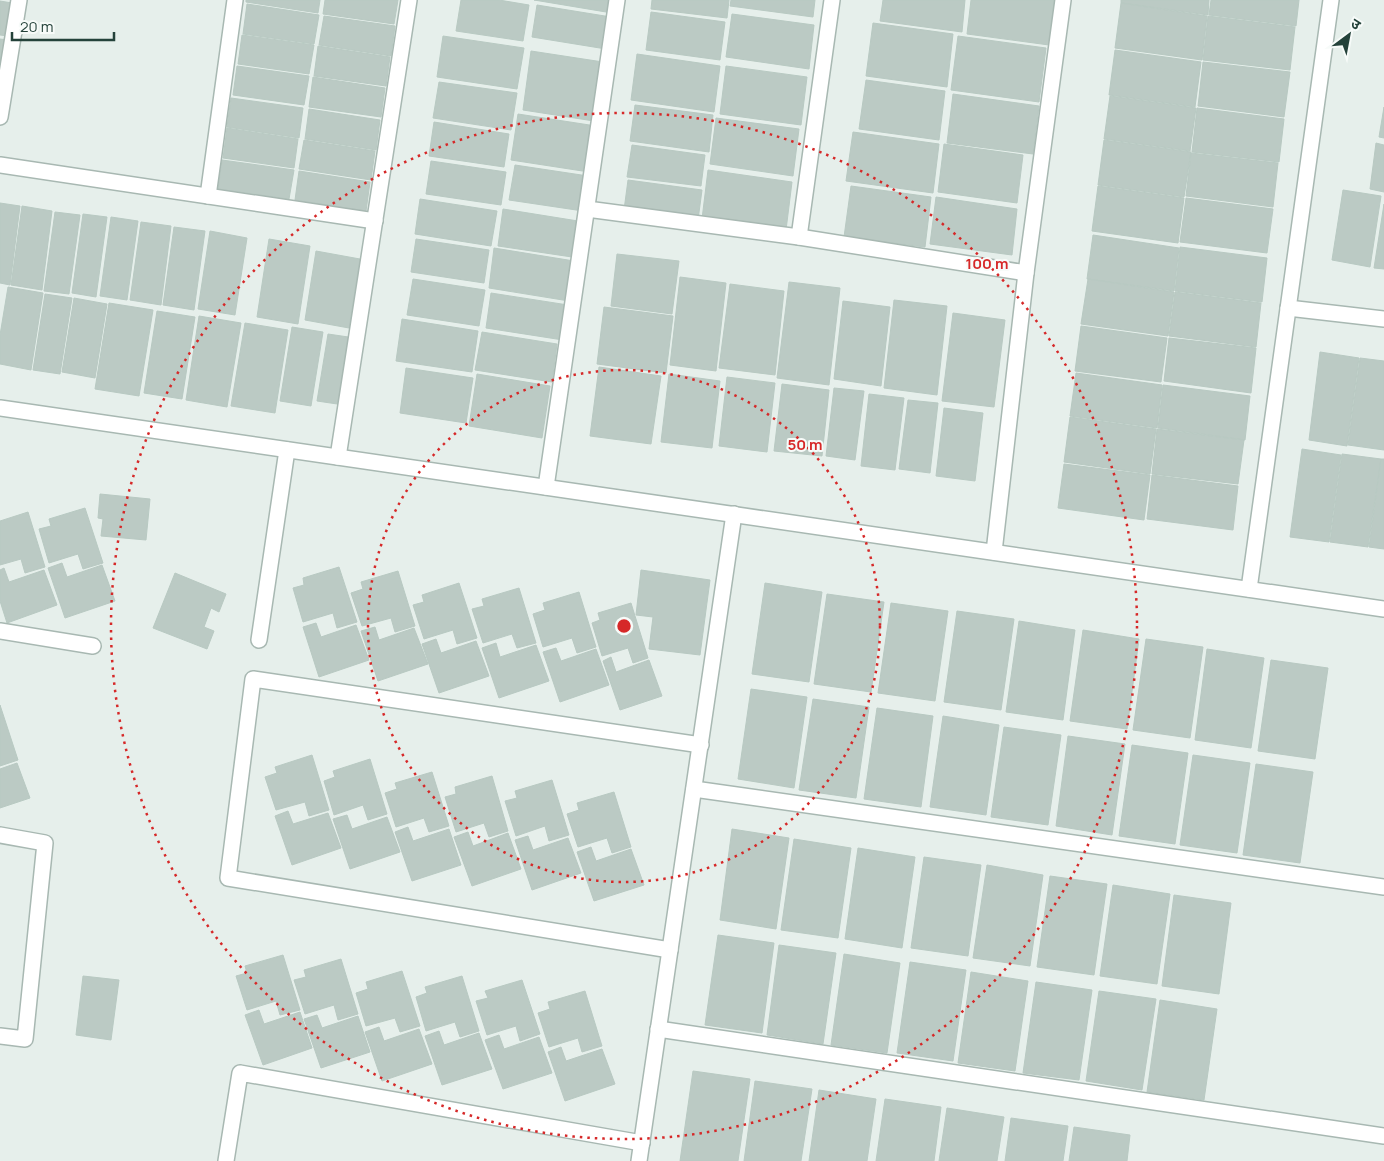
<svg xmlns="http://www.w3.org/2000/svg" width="1384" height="1161" font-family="Manrope,'Noto Sans Devanagari',sans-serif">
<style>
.building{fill:#bbcac4;stroke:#b8c9c2}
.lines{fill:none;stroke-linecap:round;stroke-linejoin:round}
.minor-casing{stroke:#a8b8b2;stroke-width:18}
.tertiary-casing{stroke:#a8b8b2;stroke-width:18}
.minor{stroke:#fff;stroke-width:15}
.tertiary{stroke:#fff;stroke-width:15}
.ring{fill:none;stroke:#d62828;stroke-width:2.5;stroke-dasharray:2.5 5}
.centre{fill:#d62828;stroke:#f7fbf9;stroke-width:2.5}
.ring-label{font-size:15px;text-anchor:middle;font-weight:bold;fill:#d62828;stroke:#f7fbf9;stroke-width:4;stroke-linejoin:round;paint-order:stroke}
</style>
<rect width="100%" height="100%" fill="#e6efeb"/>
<g class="building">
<path d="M246 0H320L318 13 246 2Z"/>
<path d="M325 0H398L394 24 323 14Z"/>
<path d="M461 0H499L529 5 523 41 456 31Z"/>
<path d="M534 0H614L612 13Z"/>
<path d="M652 0H729L727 18 651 9Z"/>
<path d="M731 0H815L813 17 730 6Z"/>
<path d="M883 0H965L962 32 880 21Z"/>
<path d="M971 0H1055L1049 45 967 34Z"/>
<path d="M1121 0H1209L1208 15 1121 3Z"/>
<path d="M1211 0H1299L1296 26 1209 15Z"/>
<path d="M0 1 12 3 8 36 0 35Z"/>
<path d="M1121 3 1207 16 1202 60 1115 48Z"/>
<path d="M247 4 319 15 314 44 243 34Z"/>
<path d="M537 5 611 17 606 49 532 37Z"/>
<path d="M651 12 725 22 720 60 646 50Z"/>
<path d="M732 14 814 25 809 69 726 57Z"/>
<path d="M324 16 395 26 391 56 319 45Z"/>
<path d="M1208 16 1295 27 1290 70 1203 60Z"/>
<path d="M873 23 953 34 947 87 866 76Z"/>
<path d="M242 35 314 45 309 74 238 64Z"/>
<path d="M443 36 524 48 517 89 437 77Z"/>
<path d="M958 36 1046 48 1039 102 951 90Z"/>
<path d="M0 39 8 40 0 74Z"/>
<path d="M318 46 390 57 386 86 314 76Z"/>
<path d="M1115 50 1201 62 1195 107 1109 95Z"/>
<path d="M531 51 603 62 594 121 523 110Z"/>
<path d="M637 54 720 66 714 112 631 100Z"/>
<path d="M1203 62 1290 72 1284 117 1198 106Z"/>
<path d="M237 66 309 76 304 105 233 95Z"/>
<path d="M726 66 807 77 801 125 720 114Z"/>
<path d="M313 77 385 88 381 117 309 107Z"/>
<path d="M866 80 945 91 939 140 859 129Z"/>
<path d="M439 82 517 93 511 130 433 118Z"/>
<path d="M953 94 1039 106 1033 154 947 143Z"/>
<path d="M1110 96 1196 108 1190 151 1104 139Z"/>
<path d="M231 98 303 108 299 138 227 127Z"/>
<path d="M635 105 713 115 709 152 630 141Z"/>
<path d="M1384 107V138L1379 137Z"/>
<path d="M1197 108 1284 119 1279 162 1192 152Z"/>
<path d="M309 109 380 120 376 150 305 139Z"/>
<path d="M518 114 596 126 589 172 511 160Z"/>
<path d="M716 118 799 129 793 176 710 164Z"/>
<path d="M434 122 509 134 504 167 429 156Z"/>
<path d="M227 128 298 139 294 168 223 158Z"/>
<path d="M853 132 939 144 933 193 846 181Z"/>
<path d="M304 140 375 151 371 180 299 169Z"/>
<path d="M1104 140 1191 152 1184 197 1098 185Z"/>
<path d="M1376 143 1384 145V192L1370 189Z"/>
<path d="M944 144 1023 155 1017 203 938 192Z"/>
<path d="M632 145 705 155 701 186 627 177Z"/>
<path d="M1191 153 1278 163 1273 207 1186 196Z"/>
<path d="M222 160 294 170 289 199 218 189Z"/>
<path d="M431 161 506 172 501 205 426 194Z"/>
<path d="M515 165 588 176 583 211 509 200Z"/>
<path d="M708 170 792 182 786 230 702 219Z"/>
<path d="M299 171 370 182 366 211 295 200Z"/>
<path d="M628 180 702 190 698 220 624 210Z"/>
<path d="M851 186 931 197 925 247 844 237Z"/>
<path d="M1098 186 1184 198 1178 243 1092 231Z"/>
<path d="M1343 190 1381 196 1370 267 1332 260Z"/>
<path d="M936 197 1017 209 1012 255 930 244Z"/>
<path d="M1186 198 1273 209 1267 253 1180 242Z"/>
<path d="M420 199 497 211 491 246 415 234Z"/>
<path d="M0 203 20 206 10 285 0 283Z"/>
<path d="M1384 204V269L1374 268Z"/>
<path d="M22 206 52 211 42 290 11 285Z"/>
<path d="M503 209 578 221 572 257 498 246Z"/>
<path d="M55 212 80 215 69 294 44 291Z"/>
<path d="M83 214 107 217 96 297 72 293Z"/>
<path d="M111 217 138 221 127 300 100 296Z"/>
<path d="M141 222 171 226 161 305 130 300Z"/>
<path d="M174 227 205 231 194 310 163 305Z"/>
<path d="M210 231 247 238 235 315 198 309Z"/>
<path d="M1093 235 1179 248 1174 291 1087 279Z"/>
<path d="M269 239 310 246 298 324 257 317Z"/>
<path d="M416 239 489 250 484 283 411 272Z"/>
<path d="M1180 247 1267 258 1262 302 1175 291Z"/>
<path d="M494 248 574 261 569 301 489 288Z"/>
<path d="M316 251 360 259 349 328 305 320Z"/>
<path d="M617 254 679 261 672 314 611 306Z"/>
<path d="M680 277 726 283 716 371 670 365Z"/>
<path d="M413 279 485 290 479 326 407 315Z"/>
<path d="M1088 279 1174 292 1168 336 1081 324Z"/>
<path d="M789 282 840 288 829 385 777 378Z"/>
<path d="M730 284 784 291 775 375 719 368Z"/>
<path d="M8 287 43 293 31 370 0 364V335Z"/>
<path d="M1175 292 1261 303 1256 347 1169 336Z"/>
<path d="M491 293 568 305 563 340 486 328Z"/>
<path d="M45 294 72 298 60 374 33 370Z"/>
<path d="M74 298 107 304 95 378 62 372Z"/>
<path d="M894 300 947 306 937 395 884 388Z"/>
<path d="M843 301 890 307 881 386 834 379Z"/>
<path d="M109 303 153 310 139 396 95 389Z"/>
<path d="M604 307 673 316 666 373 597 364Z"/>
<path d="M157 311 195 317 182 399 144 393Z"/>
<path d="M953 313 1005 320 994 407 942 401Z"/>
<path d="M199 316 241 323 227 407 186 400Z"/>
<path d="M402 319 478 331 472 372 396 361Z"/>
<path d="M245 323 288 330 275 413 231 406Z"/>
<path d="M1081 326 1167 338 1161 382 1075 371Z"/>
<path d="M292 327 323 332 311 406 280 401Z"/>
<path d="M482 332 557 344 552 382 475 370Z"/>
<path d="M328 334 355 338 344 405 317 401Z"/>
<path d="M1169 338 1256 348 1251 393 1164 381Z"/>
<path d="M1320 352 1359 358 1347 446 1309 440Z"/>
<path d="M1360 358 1384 361V450L1348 445Z"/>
<path d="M599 367 661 376 651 444 590 436Z"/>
<path d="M406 368 473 378 466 423 400 413Z"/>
<path d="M1076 373 1162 385 1157 428 1070 416Z"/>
<path d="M477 374 550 386 542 438 469 426Z"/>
<path d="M669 374 720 381 712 448 661 442Z"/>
<path d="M727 377 775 383 767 452 719 446Z"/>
<path d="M782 384 829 390 822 456 774 451Z"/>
<path d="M1163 385 1250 396 1245 440 1158 428Z"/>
<path d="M834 388 864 391 855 460 826 456Z"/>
<path d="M869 394 904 398 895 470 861 466Z"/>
<path d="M908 400 938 403 930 473 899 469Z"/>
<path d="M944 408 983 413 975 481 936 476Z"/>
<path d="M1070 417 1156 429 1150 474 1064 462Z"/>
<path d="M1157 429 1244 440 1238 484 1152 474Z"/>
<path d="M1302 449 1341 455 1329 542 1290 537Z"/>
<path d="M1342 454 1381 459 1368 547 1330 542Z"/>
<path d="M1381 459H1384V549L1369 547Z"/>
<path d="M1064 464 1150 475 1144 520 1058 508Z"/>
<path d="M1152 475 1238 486 1233 530 1147 519Z"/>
<path d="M100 494 150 499 146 540 101 536 103 519 98 518Z"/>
<path d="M85 508 103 563 83 569 78 554 49 563 39 529 51 526 49 519Z"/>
<path d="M28 512 45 567 25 573 21 559 0 565V521Z"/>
<path d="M62 563 67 577 102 565 115 601 65 618 48 568Z"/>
<path d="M339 567 357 622 337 628 333 613 303 622 293 588 304 585 303 578Z"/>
<path d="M4 568 9 582 44 570 57 605 7 623 0 601V570Z"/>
<path d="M641 570 710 580 700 655 649 649 653 617 636 615Z"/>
<path d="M398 571 415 626 395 632 391 618 362 626 351 593 363 589 361 582Z"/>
<path d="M175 573 226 594 219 612 211 608 204 627 214 631 207 649 153 628Z"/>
<path d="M459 583 477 638 457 644 453 630 424 639 413 605 424 602 422 595Z"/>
<path d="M765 583 822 592 809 682 752 674Z"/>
<path d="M519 588 536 643 517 648 512 634 483 643 472 609 484 606 482 599Z"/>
<path d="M579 592 596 647 577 653 572 638 543 647 533 614 545 610 543 603Z"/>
<path d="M827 594 884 602 871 692 814 684Z"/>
<path d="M631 603 648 658 633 663 628 648 602 656 592 623 600 620 598 613Z"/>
<path d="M891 603 948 611 935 701 878 693Z"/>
<path d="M957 611 1014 619 1001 710 944 702Z"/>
<path d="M1019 621 1075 630 1063 720 1006 712Z"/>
<path d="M316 623 321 637 356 625 369 660 319 677 303 627Z"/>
<path d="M375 627 379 640 414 628 428 664 378 681 361 631Z"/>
<path d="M1083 630 1139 639 1127 729 1070 721Z"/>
<path d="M436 639 441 653 476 641 489 676 439 693 422 644Z"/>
<path d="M1146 639 1203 647 1190 738 1133 730Z"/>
<path d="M496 643 500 657 536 645 549 681 499 698 482 648Z"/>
<path d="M556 648 561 661 596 649 609 685 560 702 543 652Z"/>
<path d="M1207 649 1264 658 1251 748 1195 740Z"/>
<path d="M611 657 616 672 649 660 662 696 620 710 603 661Z"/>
<path d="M1271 660 1328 668 1315 759 1258 751Z"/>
<path d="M751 689 807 697 794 788 738 779Z"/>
<path d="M813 699 869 707 856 798 799 790Z"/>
<path d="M0 705 18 760 0 766Z"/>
<path d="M877 708 933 716 921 807 864 799Z"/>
<path d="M943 716 999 725 986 815 930 807Z"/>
<path d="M1004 727 1061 735 1048 825 991 817Z"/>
<path d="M1068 736 1125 744 1112 835 1056 826Z"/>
<path d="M1132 745 1188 753 1175 844 1119 836Z"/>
<path d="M312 755 329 810 309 816 305 802 276 810 265 777 277 773 275 767Z"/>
<path d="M1193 755 1250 763 1237 853 1180 845Z"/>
<path d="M370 759 387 814 368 820 363 805 334 815 324 781 335 777 333 771Z"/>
<path d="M17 763 30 798 0 808V769Z"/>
<path d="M1256 764 1313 772 1300 863 1243 855Z"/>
<path d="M432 772 449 826 429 832 424 818 396 827 385 793 397 789 395 783Z"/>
<path d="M492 776 508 831 489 837 484 823 456 832 445 797 456 794 455 787Z"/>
<path d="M552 780 569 835 549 841 545 826 516 836 505 801 517 798 515 791Z"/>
<path d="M614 792 631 847 612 853 607 838 578 847 567 814 579 810 577 803Z"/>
<path d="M288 811 293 824 328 813 341 848 292 865 275 816Z"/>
<path d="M347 815 352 829 387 817 400 852 350 869 333 819Z"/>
<path d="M408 827 413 841 449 829 461 865 412 881 395 832Z"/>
<path d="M732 829 789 838 776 929 720 920Z"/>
<path d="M468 832 473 846 508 833 521 869 472 886 454 837Z"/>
<path d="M528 836 533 850 568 838 581 873 532 890 515 840Z"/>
<path d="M794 839 851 848 838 938 781 930Z"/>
<path d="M591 847 596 861 631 849 644 885 594 901 577 852Z"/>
<path d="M858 848 915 857 902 948 845 939Z"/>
<path d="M924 857 981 865 968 956 911 948Z"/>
<path d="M987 865 1043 875 1030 966 973 958Z"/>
<path d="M1050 876 1107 884 1094 975 1037 967Z"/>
<path d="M1113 885 1170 894 1157 984 1100 976Z"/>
<path d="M1174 895 1231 903 1219 994 1162 986Z"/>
<path d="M718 935 774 943 762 1033 705 1025Z"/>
<path d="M779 945 836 953 823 1044 767 1035Z"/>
<path d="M844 954 900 963 887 1053 831 1045Z"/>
<path d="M283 955 300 1010 280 1015 276 1001 247 1010 236 976 247 973 245 966Z"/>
<path d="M341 959 358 1014 338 1020 334 1005 305 1014 294 980 306 977 304 970Z"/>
<path d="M910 962 966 970 953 1061 897 1053Z"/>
<path d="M402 971 420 1026 400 1032 395 1018 366 1026 356 993 368 989 366 982Z"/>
<path d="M971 972 1028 981 1015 1071 958 1063Z"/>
<path d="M83 976 119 980 111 1040 76 1035Z"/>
<path d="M462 976 479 1031 460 1037 455 1022 426 1031 416 997 427 993 425 987Z"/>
<path d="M522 980 540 1034 520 1041 516 1026 487 1035 476 1001 488 998 485 991Z"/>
<path d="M1036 982 1092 990 1079 1080 1023 1073Z"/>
<path d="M585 991 602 1046 582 1052 578 1038 549 1047 538 1013 550 1009 548 1002Z"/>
<path d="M1099 991 1156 999 1142 1090 1086 1081Z"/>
<path d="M1160 1000 1217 1009 1204 1100 1147 1092Z"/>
<path d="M259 1010 264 1024 300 1012 312 1048 263 1065 245 1015Z"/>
<path d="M317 1015 322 1028 358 1016 370 1052 321 1068 304 1019Z"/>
<path d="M379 1027 384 1041 419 1029 432 1064 382 1081 365 1032Z"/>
<path d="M439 1031 444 1045 479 1033 492 1069 442 1085 425 1036Z"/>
<path d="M499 1035 504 1049 539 1037 552 1073 503 1089 485 1040Z"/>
<path d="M561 1047 566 1061 602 1049 615 1084 565 1101 548 1052Z"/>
<path d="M693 1071 750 1079 738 1161H680Z"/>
<path d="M755 1081 812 1089 801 1161H744Z"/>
<path d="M819 1090 876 1099 867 1161H809Z"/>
<path d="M885 1099 941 1107 934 1161H876Z"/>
<path d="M947 1108 1004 1117 997 1161H939Z"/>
<path d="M1011 1118 1068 1126 1063 1161H1005Z"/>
<path d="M1074 1127 1130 1135 1127 1161H1069Z"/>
</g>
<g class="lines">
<g class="minor-casing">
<g id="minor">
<path d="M0 117 19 0"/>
<path d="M0 165 375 221"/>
<path d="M208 196 235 0"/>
<path d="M587 209 799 237 1026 273"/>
<path d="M799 237 832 0"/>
<path d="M1288 308 1384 319"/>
<path d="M338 457 409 0"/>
<path d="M546 487 617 0"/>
<path d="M994 552 1026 273 1063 0"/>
<path d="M1249 589 1331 0"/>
<path d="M0 631 93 646"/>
<path d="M259 640 287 450"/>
<path d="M694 789 1384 887"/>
<path d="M0 835 45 843 25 1039 0 1036"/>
<path d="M670 950 228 878 253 679 701 745"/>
<path d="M658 1029 1384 1136"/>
<path d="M226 1161 240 1073 642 1143"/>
<path d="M639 1161 734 514"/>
</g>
</g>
<g class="tertiary-casing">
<path id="tertiary" d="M0 408 1384 609"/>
</g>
<use href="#minor" class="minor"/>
<use href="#tertiary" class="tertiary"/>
</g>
<g class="ring">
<circle cx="624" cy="626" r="256"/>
<circle cx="624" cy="626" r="513"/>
</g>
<circle cx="624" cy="626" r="8" class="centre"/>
<g class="ring-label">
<text x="987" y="269">100 m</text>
<text x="805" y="450">50 m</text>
</g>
<g transform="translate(1349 35) rotate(32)" stroke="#f7fbf9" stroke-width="4" paint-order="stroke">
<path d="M0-4L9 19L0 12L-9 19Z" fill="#24423a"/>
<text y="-8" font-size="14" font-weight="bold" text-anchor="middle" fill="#24423a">उ</text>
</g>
<path d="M12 32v8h102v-8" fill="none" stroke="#24423a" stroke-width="2.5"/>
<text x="20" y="32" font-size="15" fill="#24423a" stroke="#f7fbf9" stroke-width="4" paint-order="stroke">20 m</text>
</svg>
